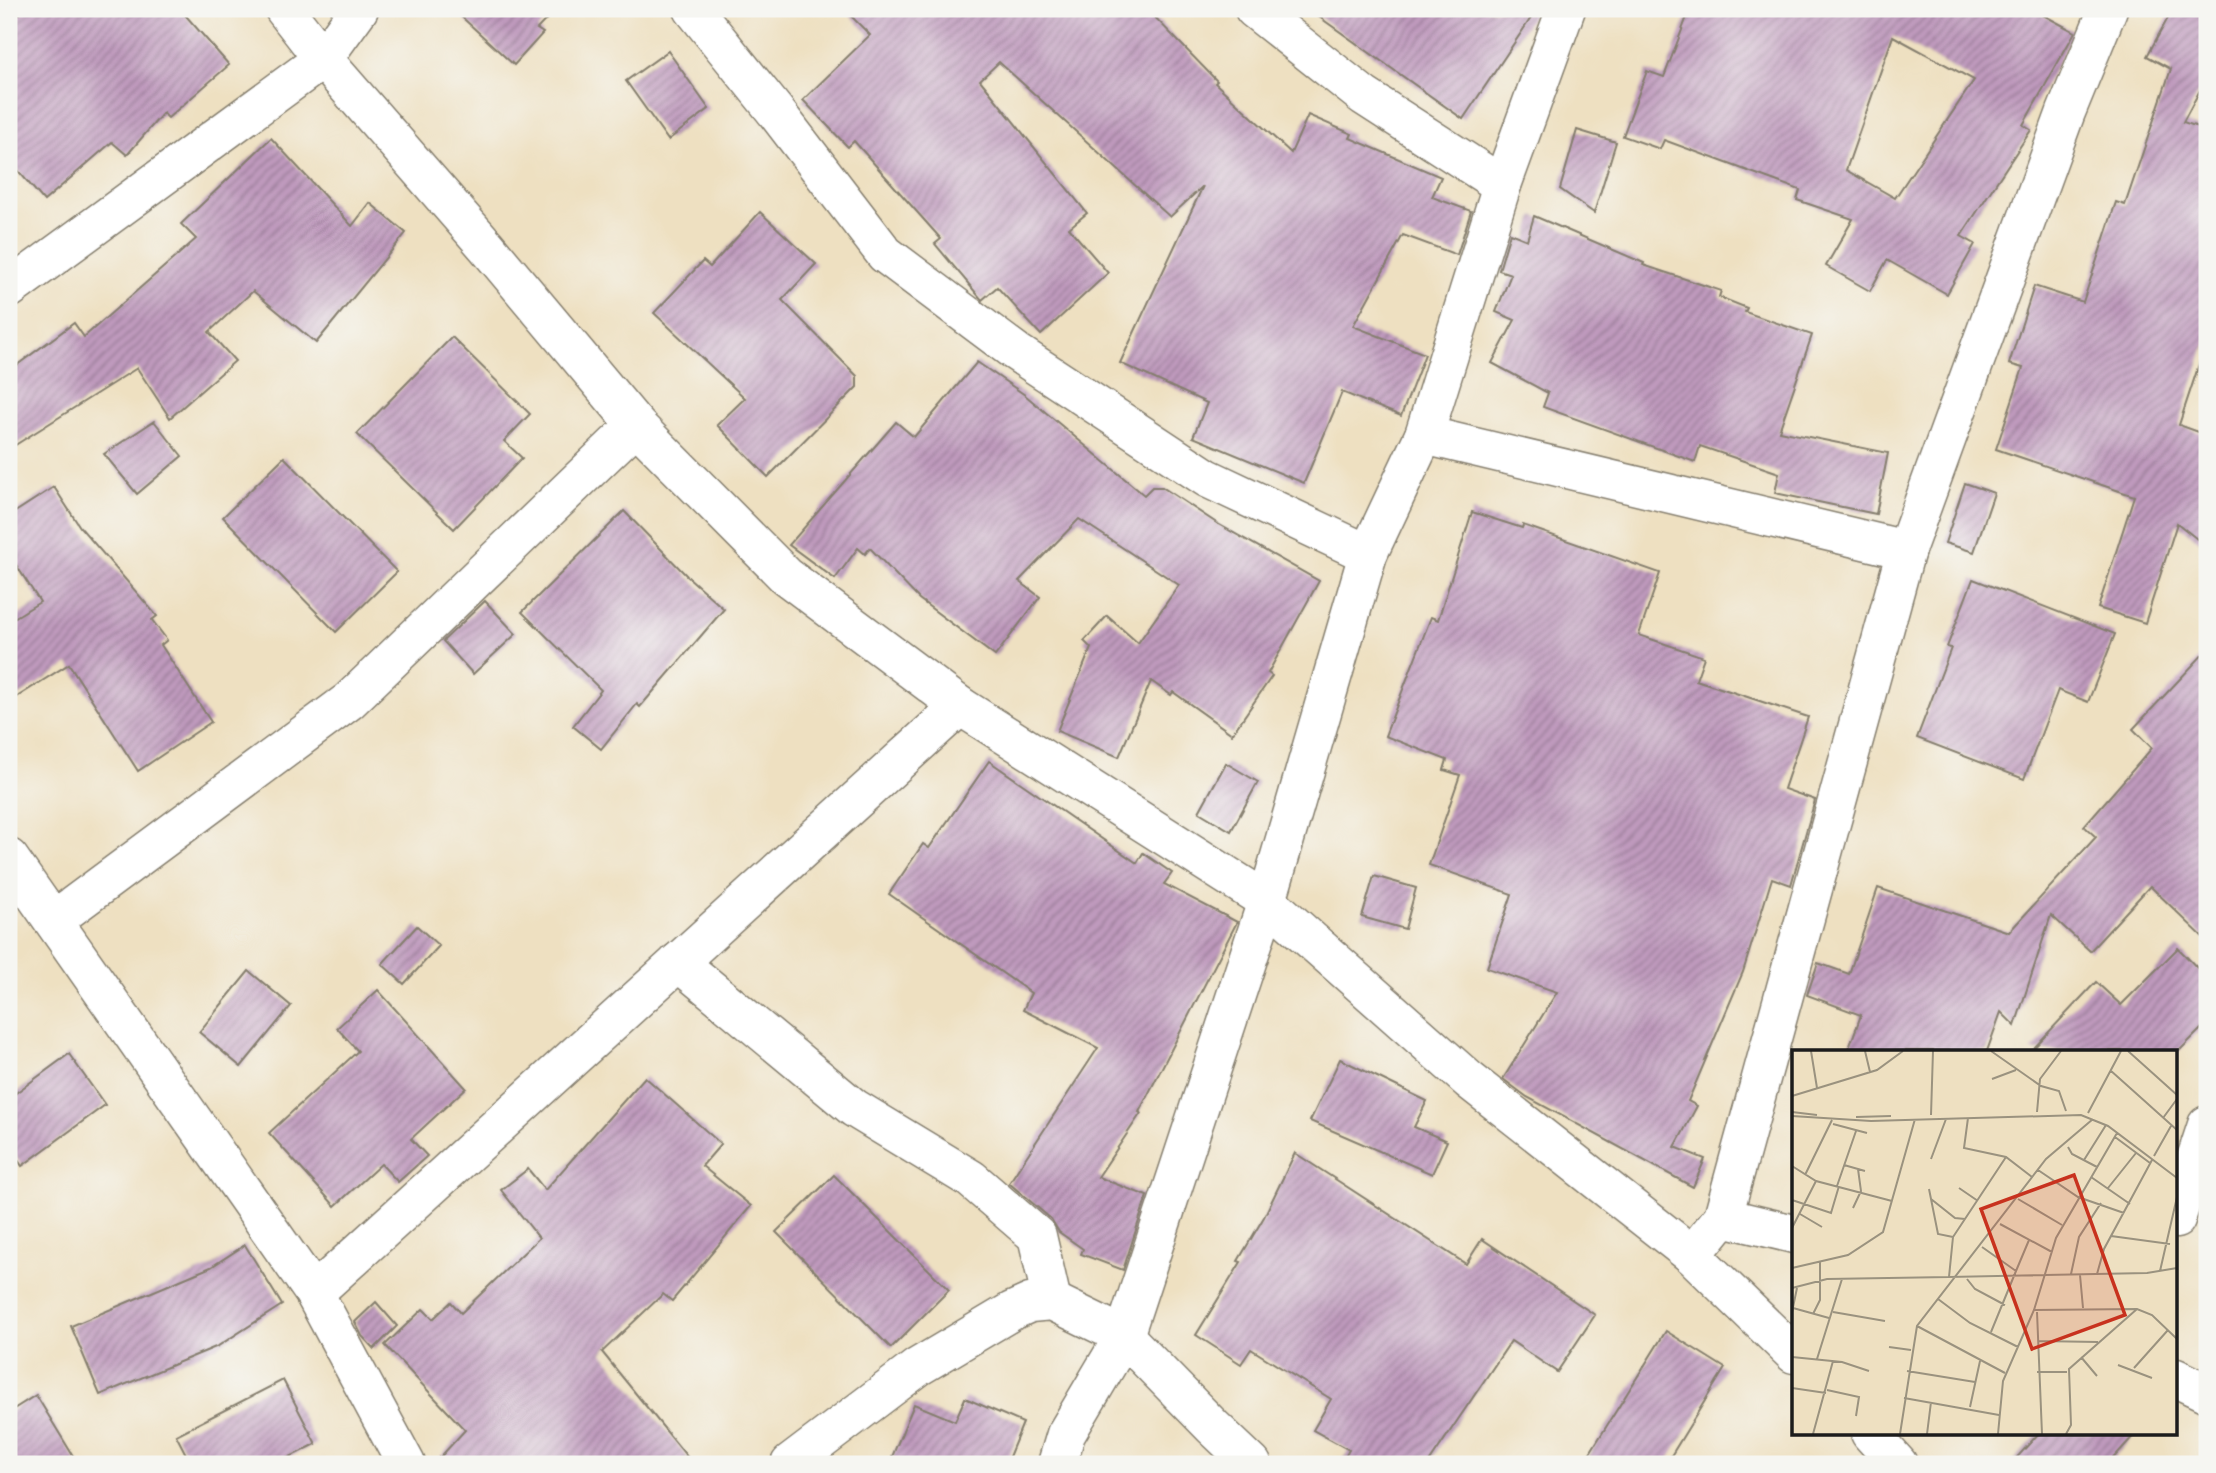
<svg xmlns="http://www.w3.org/2000/svg" width="2216" height="1473" font-family="'Patrick Hand',sans-serif">
<style>
.building{fill:url(#building-hatch);fill-rule:evenodd}
.lines{fill:none;stroke-linecap:round;stroke-linejoin:round}
.minor-casing{stroke:#857e6e;stroke-width:41}
.minor{stroke:#fff;stroke-width:38}
.inset-road{fill:none;stroke:#9a927f;stroke-width:2}
.view{fill:#c8321e;fill-opacity:0.15;stroke:#c8321e;stroke-width:3.5}
.inset-edge{fill:none;stroke:#1c1c1c;stroke-width:3.5}
</style>
<defs>
<pattern id="building-hatch" width="6" height="6" patternUnits="userSpaceOnUse" patternTransform="scale(1.75)"><rect width="6" height="6" fill="#bf9abd"/><path d="M-1 1l2-2M0 6l6-6M5 7l2-2" fill="none" stroke="#9a7d99"/></pattern>
</defs>
<rect width="100%" height="100%" fill="#f6f6f2"/>
<filter id="ink" filterUnits="userSpaceOnUse"><feTurbulence type="fractalNoise" baseFrequency=".0143" numOctaves="2"/><feDisplacementMap in="SourceGraphic" scale="14" xChannelSelector="R" yChannelSelector="G"/><feConvolveMatrix kernelMatrix="1 2 1 2 8 2 1 2 1" color-interpolation-filters="sRGB"/></filter>
<filter id="wash" filterUnits="userSpaceOnUse"><feTurbulence type="fractalNoise" baseFrequency=".00686" numOctaves="4" result="noise"/><feDisplacementMap in="SourceGraphic" scale="28" xChannelSelector="R" yChannelSelector="G"/><feGaussianBlur stdDeviation="1.57" result="paint"/><feColorMatrix in="noise" values="0 0 0 0 0 0 0 0 0 0 0 0 0 0 0 0 0 1.4 0 .05"/><feComposite in="paint" operator="in"/></filter>
<g filter="url(#wash)">
<rect width="100%" height="100%" fill="#eee0c1"/>
<g id="blocks">
<g class="building">
<path d="M25 9H180L229 65 168 118 163 113 127 155 112 142 44 201 9 160V22Z"/>
<path d="M453 9H556L537 29 543 33 514 65Z"/>
<path d="M844 9H1147L1217 81 1215 83 1291 153 1308 115 1352 134 1350 138 1441 177 1432 197 1471 211 1457 255 1403 235 1353 326 1425 354 1401 416 1342 392 1304 483 1193 437 1207 403 1120 363 1203 186 1170 217 999 62 980 80 1087 213 1069 228 1108 273 1041 335 997 287 982 300 935 244 941 239 854 141 848 147 803 100 870 35Z"/>
<path d="M1308 9H1537L1463 119Z"/>
<path d="M1690 9H2032L2075 32 2023 125 2031 130 1961 236 1975 244 1947 294 1887 260 1870 291 1826 266 1853 219 1797 200 1800 190 1664 140 1660 149 1623 136 1647 71 1664 77ZM1893 36 1974 80 1895 198 1846 170Z"/>
<path d="M2173 9H2207V77L2183 122 2207 130V340L2179 425 2207 435V547L2177 523 2145 623 2098 608 2134 496 1996 449 2023 368 2009 364 2034 286 2083 302 2116 202 2125 205 2171 69 2147 56Z"/>
<path d="M668 51 709 109 668 140 626 81Z"/>
<path d="M1577 130 1616 142 1594 213 1560 189Z"/>
<path d="M271 138 352 226 370 203 406 233 316 343 253 291 209 332 235 361 170 418 137 368 9 449V371L74 323 84 337 196 239 181 224Z"/>
<path d="M760 212 816 264 782 300 857 376V387L768 477 717 425 745 398 654 313 703 261 710 267Z"/>
<path d="M1534 216 1644 263 1643 265 1721 291 1719 297 1747 308 1745 312 1812 335 1779 431 1888 453 1876 514 1775 493 1779 473 1700 446 1695 462 1543 407 1548 393 1492 363 1515 320 1496 312 1511 274 1499 270 1510 233 1527 240Z"/>
<path d="M452 337 530 414 504 441 522 458 454 529 357 434Z"/>
<path d="M977 362 1025 395 1144 495 1152 487H1162L1218 524 1319 581 1268 673 1272 676 1232 734 1173 692 1171 695 1151 681 1119 757 1057 731 1091 648 1084 641 1107 616 1138 643 1179 585 1079 519 1019 581 1040 597 995 656 919 599 870 548 865 554 858 548 835 579 789 545 896 422 914 437Z"/>
<path d="M154 421 182 456 137 494 104 454Z"/>
<path d="M284 457 397 572 336 632 223 517Z"/>
<path d="M1965 483 1994 493 1974 552 1945 543Z"/>
<path d="M54 487 80 527 157 616 152 620 167 640 161 645 211 722 138 771 69 664 9 702V621L40 602 9 554V516Z"/>
<path d="M624 511 687 576 724 609 640 707 637 704 601 749 573 726 601 690 522 612Z"/>
<path d="M1472 512 1522 528 1523 525 1660 573 1639 635 1704 657 1696 680 1808 717 1784 789 1815 800 1791 885 1772 878 1743 972 1688 1101 1697 1106 1675 1147 1705 1159 1693 1187 1527 1097 1503 1079 1557 992 1487 968 1512 894 1429 865 1460 775 1444 770 1447 760 1385 736 1431 617 1438 620Z"/>
<path d="M1973 579 2115 634 2088 702 2058 690 2024 779 1917 738 1951 648 1947 647Z"/>
<path d="M485 601 516 634 473 674 443 641Z"/>
<path d="M2207 650V941L2150 886 2090 951 2051 915 2015 1026 2001 1012 1987 1051H1848L1861 1015 1807 995 1818 963 1849 974 1878 888 2009 932 2096 837 2084 826 2152 748 2133 729Z"/>
<path d="M989 761 1137 863 1143 853 1172 873 1164 884 1237 922 1139 1112 1141 1113 1098 1177 1147 1196 1123 1270 1081 1254 1083 1249 1059 1232 1051 1219 1009 1183 1098 1048 1023 1010 1031 993 889 894 923 844 929 848Z"/>
<path d="M1226 763 1258 782 1231 831 1199 812Z"/>
<path d="M1374 876 1416 888 1405 929 1362 917Z"/>
<path d="M417 926 439 946 404 984 382 964Z"/>
<path d="M2178 948 2207 978V1023L2179 1051H2031L2096 982 2121 1005Z"/>
<path d="M249 971 291 1006 241 1067 199 1032Z"/>
<path d="M378 990 466 1088 411 1139 427 1156 398 1182 381 1164 335 1206 269 1133 358 1051 337 1028Z"/>
<path d="M69 1054 105 1105 22 1166 9 1147V1098Z"/>
<path d="M1340 1059 1427 1101 1414 1127 1447 1141 1432 1174 1310 1121Z"/>
<path d="M645 1077 721 1144 702 1166 751 1206 672 1301 663 1294 602 1352 693 1464H434L465 1430 385 1345 423 1309 433 1319 451 1302 461 1313 539 1238 501 1190 528 1169 545 1190Z"/>
<path d="M1295 1153 1466 1264 1482 1239 1595 1315 1557 1372 1511 1341 1428 1464H1341L1349 1450 1313 1430 1331 1399 1251 1349 1241 1364 1196 1335 1241 1262 1238 1261 1264 1217Z"/>
<path d="M834 1175 949 1290 891 1348 776 1232Z"/>
<path d="M245 1245 282 1305 218 1346 100 1395 71 1326 211 1267Z"/>
<path d="M376 1302 397 1326 374 1349 362 1336 355 1322Z"/>
<path d="M1666 1331 1725 1368 1666 1464H1583Z"/>
<path d="M283 1380 316 1444 276 1464H191L176 1435Z"/>
<path d="M36 1395 78 1464H9V1412Z"/>
<path d="M965 1398 1023 1423 1006 1464H889L914 1404 955 1421Z"/>
<path d="M2039 1433H2136L2108 1464H2011Z"/>
</g>
</g>
</g>
<g filter="url(#ink)">
<use href="#blocks" fill-opacity="0" stroke="#857e6e" stroke-width="2"/>
<g class="lines">
<g class="minor-casing">
<g id="minor">
<path d="M284 9 323 59 487 247 636 425 786 576 960 706 1267 901 1469 1080 1692 1255 1794 1354"/>
<path d="M693 9 776 112 885 254 1016 352 1207 478 1368 554"/>
<path d="M1254 9 1364 96 1502 185"/>
<path d="M9 289 323 59 359 9"/>
<path d="M1424 435 1906 550"/>
<path d="M9 858 314 1293 406 1464"/>
<path d="M54 920 349 701 636 425"/>
<path d="M678 962 854 1108 971 1179 1037 1236 1052 1301"/>
<path d="M1723 1217 1794 1234"/>
<path d="M2176 1219 2207 1125"/>
<path d="M1692 1255 1723 1217 1906 550 2066 112 2108 9"/>
<path d="M314 1293 960 706"/>
<path d="M2176 1378 2207 1393"/>
<path d="M1870 1433 1898 1464"/>
<path d="M790 1464 918 1367 1012 1311 1030 1303 1052 1301 1124 1336 1213 1427 1252 1464"/>
<path d="M1057 1464 1066 1434 1124 1336 1267 901 1368 554 1424 435 1502 185 1566 9"/>
</g>
</g>
<use href="#minor" class="minor"/>
</g>
</g>
<g transform="translate(1792 1050)">
<rect width="385" height="385" fill="#eee0c1"/>
<path class="inset-road" d="M19 1 25 38M73 1 78 22M199 1 249 36 267 41 274 61M336 1 385 45M318 20 385 80M200 29 224 20M0 46 85 20 111 1M0 62 25 65M245 62 248 29 269 1M296 63 329 1M139 65 141 1M0 66 79 71 289 65 316 76 385 128M64 67 99 66M176 68 172 98 214 107 240 127M371 68 385 49M41 74 75 83M323 87 358 113M276 97 280 104 305 117M362 106 379 76M214 107 161 187 157 227 355 223 385 218M139 109 154 69M292 110 314 75M52 115 73 121M0 116 24 131 100 151M246 120 286 147 332 163M13 125 40 70M299 127 338 154M45 136 64 81M167 138 186 151M316 138 344 103M137 139 146 184 161 187M139 149 163 168 173 169M226 149 270 175M0 150 39 163 47 136M61 158 69 141 66 119M8 164 30 177M208 174 260 202M0 178 24 131M319 186 378 194M190 197 224 221 199 282M0 218 56 205 91 182 123 69M224 221 237 190M368 221 385 147M279 224 287 187 309 153M305 224 312 199 360 110M288 225 291 258M175 229 183 239 213 255M0 238 35 229 157 227M146 249 178 273 226 297M1 258 37 268M242 260 345 259 360 265 385 289M0 262 5 238M41 262 93 271M245 262 250 384M21 264 28 250V212M125 276 213 323M246 291 306 292M97 297 119 300M0 307 50 312 77 321M289 307 305 326M25 309 50 229M326 315 360 328M342 318 376 280M115 321 183 332M245 322H275M0 338 34 343M35 340 67 347 64 366M112 348 207 365M178 357 188 311M21 384 41 311M108 384 125 276 254 109 301 69M135 384 139 352M206 384 211 331 242 260 264 188 325 83M274 384 279 375 277 319 345 259"/>
<path class="view" d="M282 125 333 265 240 299 189 159Z"/>
<rect width="385" height="385" class="inset-edge"/>
</g>
<rect width="2216" height="1473" fill="none" stroke="#f6f6f2" stroke-width="35"/>
</svg>
